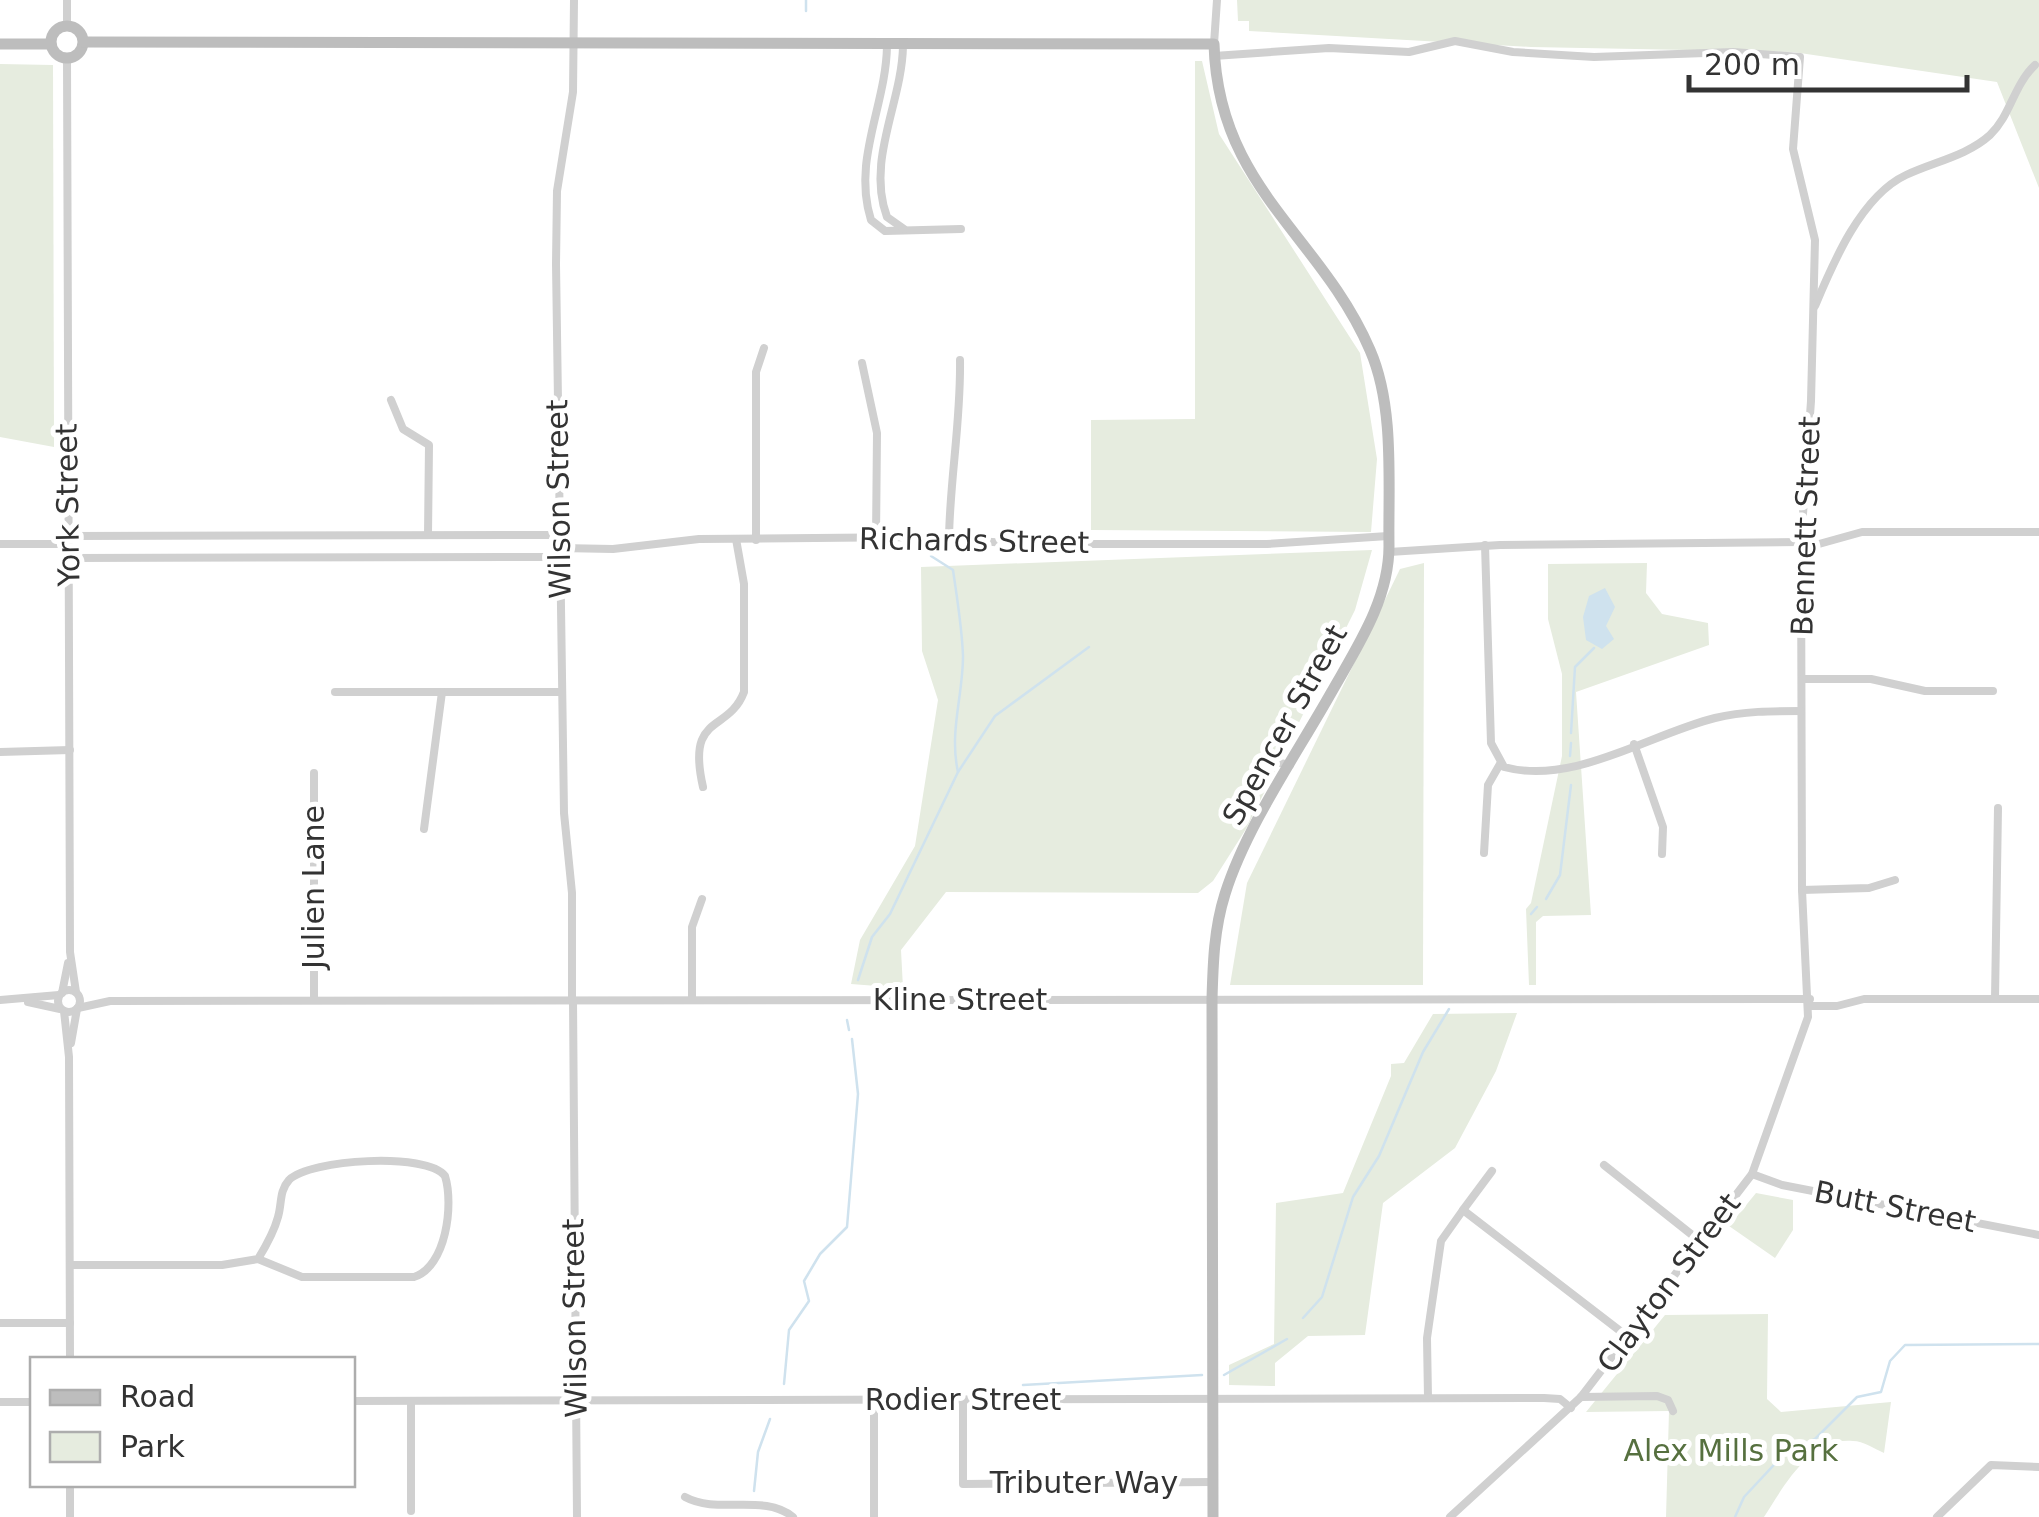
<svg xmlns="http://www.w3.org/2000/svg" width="2039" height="1517" font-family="'DejaVu Sans',sans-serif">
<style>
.green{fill:#e6ecdf}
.water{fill:#cfe2ee}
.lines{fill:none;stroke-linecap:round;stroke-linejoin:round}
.stream{stroke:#cfe2ee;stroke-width:2.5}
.street{stroke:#d0d0d0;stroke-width:8}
.secondary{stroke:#bdbdbd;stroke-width:11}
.labels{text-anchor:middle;stroke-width:10;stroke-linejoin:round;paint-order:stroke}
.street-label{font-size:30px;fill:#333;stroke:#fff}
.park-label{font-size:30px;fill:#56703f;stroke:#fff}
</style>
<rect width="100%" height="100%" fill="#fff"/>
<g class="green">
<path d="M1237 0H2039V188L1997 82 1793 52 1531 47 1249 31V21H1238Z"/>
<path d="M1195 61H1202L1219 134 1360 353 1377 459 1371 532 1091 530V420L1195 419Z"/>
<path d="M0 64 53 65 54 447 0 437Z"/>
<path d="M1372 550 1355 610 1246 829 1213 881 1198 893 946 892 901 950 903 988 851 984 860 940 915 846 938 700 922 651 921 567Z"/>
<path d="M1424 563 1423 985H1230L1247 883 1400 569Z"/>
<path d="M1647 563 1646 593 1662 614 1708 623 1709 645 1576 692 1591 915 1543 916 1536 922V985H1529L1526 909 1531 903 1562 756V674L1548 619V564Z"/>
<path d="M1517 1013 1496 1071 1455 1148 1383 1203 1365 1335 1308 1336 1275 1363V1386L1229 1385V1365L1274 1344 1276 1203 1343 1193 1391 1076V1064L1404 1063 1433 1014Z"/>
<path d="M1756 1193 1793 1200V1230L1775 1258 1729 1226Z"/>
<path d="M1768 1314 1767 1399 1781 1412 1891 1402 1884 1453C1875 1449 1863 1441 1853 1441 1810 1437 1784 1486 1764 1517H1666L1669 1411 1586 1412 1665 1315Z"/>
</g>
<path class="water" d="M1605 588 1615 607 1606 626 1614 639 1602 649 1586 640 1583 617 1589 596Z"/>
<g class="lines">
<g class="stream">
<path d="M806 11V0"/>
<path d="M1571 733 1575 667 1594 648"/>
<path d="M1570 756 1571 743"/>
<path d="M958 772 995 716 1089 647"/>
<path d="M1546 899 1560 875 1571 785"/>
<path d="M1531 914 1537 907"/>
<path d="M858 980 872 937 890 914 958 772C949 732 963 696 963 656 962 627 957 598 953 570L931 556"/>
<path d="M847 1020 849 1030"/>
<path d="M1303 1318 1322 1297 1353 1197 1379 1156 1423 1052 1449 1009"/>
<path d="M1224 1375 1287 1339"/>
<path d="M784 1384 789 1330 809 1301 804 1281 820 1254 847 1227 858 1094 852 1039"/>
<path d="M1023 1385 1202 1375"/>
<path d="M754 1491 758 1452 770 1419"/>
<path d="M1735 1517 1744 1497 1784 1454 1815 1439 1857 1397 1881 1392 1890 1361 1905 1345 2039 1344"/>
</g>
<g class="street">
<path d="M67 26V0"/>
<path d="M1214 44 1217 0"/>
<path d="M887 46C886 106 852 160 871 220L885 231 961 229"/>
<path d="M903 46C902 103 866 160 887 217L904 229"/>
<path d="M1214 56 1329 48 1409 52 1455 41 1513 52 1594 57 1733 52 1800 57 1793 149 1815 240 1811 401 1801 542 1802 890 1808 1017 1752 1174 1581 1397 1450 1517"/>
<path d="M67 58 70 952 76 992"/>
<path d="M1815 306C1833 263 1861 196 1906 175 1933 162 1967 156 1990 135 2011 115 2013 86 2035 65"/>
<path d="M862 363 877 433 876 538"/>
<path d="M391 400 403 429 429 445 428 535"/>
<path d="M68 536 559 535"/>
<path d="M949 538C950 478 961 421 960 360"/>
<path d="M756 540V372L764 348"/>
<path d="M0 544H68"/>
<path d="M1485 545 1491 743 1504 767C1573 786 1650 734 1715 718 1744 711 1772 711 1801 711"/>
<path d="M560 548 613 549 699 539 920 537 1020 544H1267L1388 536"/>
<path d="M1801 549 1862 532H2039"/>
<path d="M1389 552 1500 545 1801 542"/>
<path d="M69 558 561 557"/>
<path d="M1802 679H1871L1925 691H1993"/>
<path d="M335 692H562"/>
<path d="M1634 744 1663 827 1662 854"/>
<path d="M0 752 70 750"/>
<path d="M1270 761 1290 765"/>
<path d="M314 773V1000"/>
<path d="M703 787C686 712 728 734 744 692V584L736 539"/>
<path d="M424 829 442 692"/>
<path d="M1484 853 1488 785 1500 764"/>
<path d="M1802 890 1869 888 1895 880"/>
<circle cx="69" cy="1001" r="11"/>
<path d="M62 993 68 963"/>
<path d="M1995 999 1998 808"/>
<path d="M0 1000 59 995"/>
<path d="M572 1000V893L564 813 556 264 557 191 573 92 574 0"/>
<path d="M573 1000 577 1517"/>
<path d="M692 1000V927L702 899"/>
<path d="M28 1002 60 1009"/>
<path d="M1810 1006H1837L1864 999H2039"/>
<path d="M78 1008 110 1001 1810 999"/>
<path d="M64 1011 69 1057 70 1360"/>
<path d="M71 1043 77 1009"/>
<path d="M1604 1165 1701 1242"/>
<path d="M1752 1174 1782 1185 2039 1235"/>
<path d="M1463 1210 1492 1171"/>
<path d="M70 1265H222L258 1259 302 1277H414C446 1267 454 1205 445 1176 427 1152 310 1159 289 1180 279 1191 282 1204 278 1217 274 1232 266 1246 258 1259"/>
<path d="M0 1323H70"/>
<path d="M1581 1397 1657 1396 1668 1400 1673 1411"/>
<path d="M1428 1398 1427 1338 1441 1241 1463 1210 1628 1337"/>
<path d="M874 1400V1517"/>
<path d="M963 1400V1484L1213 1482"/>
<path d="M352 1401 1544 1398 1560 1399 1571 1408"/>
<path d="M0 1402H32"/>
<path d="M70 1484V1517"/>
<path d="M685 1497C718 1515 764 1493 793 1517"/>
<path d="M411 1511V1401"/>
<path d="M1937 1517 1991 1465 2039 1467"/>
</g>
<g class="secondary">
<circle cx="67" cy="42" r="16"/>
<path d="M84 42 1214 44C1218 188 1320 234 1370 350 1395 407 1388 484 1389 546 1389 600 1357 647 1331 693 1296 755 1246 827 1225 894 1214 929 1213 963 1212 999L1213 1517"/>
<path d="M0 44H51"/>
</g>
</g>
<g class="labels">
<g class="street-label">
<text transform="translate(559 499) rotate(-91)" y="10">Wilson Street</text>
<text transform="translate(68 505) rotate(-91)" y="10">York Street</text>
<text transform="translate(1806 526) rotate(-88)" y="10">Bennett Street</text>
<text transform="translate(974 541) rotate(1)" y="10">Richards Street</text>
<text transform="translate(1285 725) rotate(-61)" y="10">Spencer Street</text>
<text transform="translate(314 887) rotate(-90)" y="10">Julien Lane</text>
<text x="960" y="1010">Kline Street</text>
<text transform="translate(1895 1207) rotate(11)" y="10">Butt Street</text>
<text transform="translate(1669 1283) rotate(-53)" y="10">Clayton Street</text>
<text transform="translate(575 1318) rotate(-91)" y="10">Wilson Street</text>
<text x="963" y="1410">Rodier Street</text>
<text x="1084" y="1493">Tributer Way</text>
</g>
<g class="park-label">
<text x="1731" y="1461">Alex Mills Park</text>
</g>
</g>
<rect x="30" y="1357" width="325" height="130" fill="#ffffff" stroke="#adadad" stroke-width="2.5"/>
<rect x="50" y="1390" width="50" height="15" fill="#bdbdbd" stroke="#adadad" stroke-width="2.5"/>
<text x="120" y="1407" font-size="30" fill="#333333">Road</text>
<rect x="50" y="1432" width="50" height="30" fill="#e6ecdf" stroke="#adadad" stroke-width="2.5"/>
<text x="120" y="1457" font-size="30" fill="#333333">Park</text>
<path d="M1689 75v15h278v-15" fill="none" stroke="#333333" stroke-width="5"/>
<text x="1704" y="75" font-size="30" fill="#333333" stroke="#ffffff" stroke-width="8" paint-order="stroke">200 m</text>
</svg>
